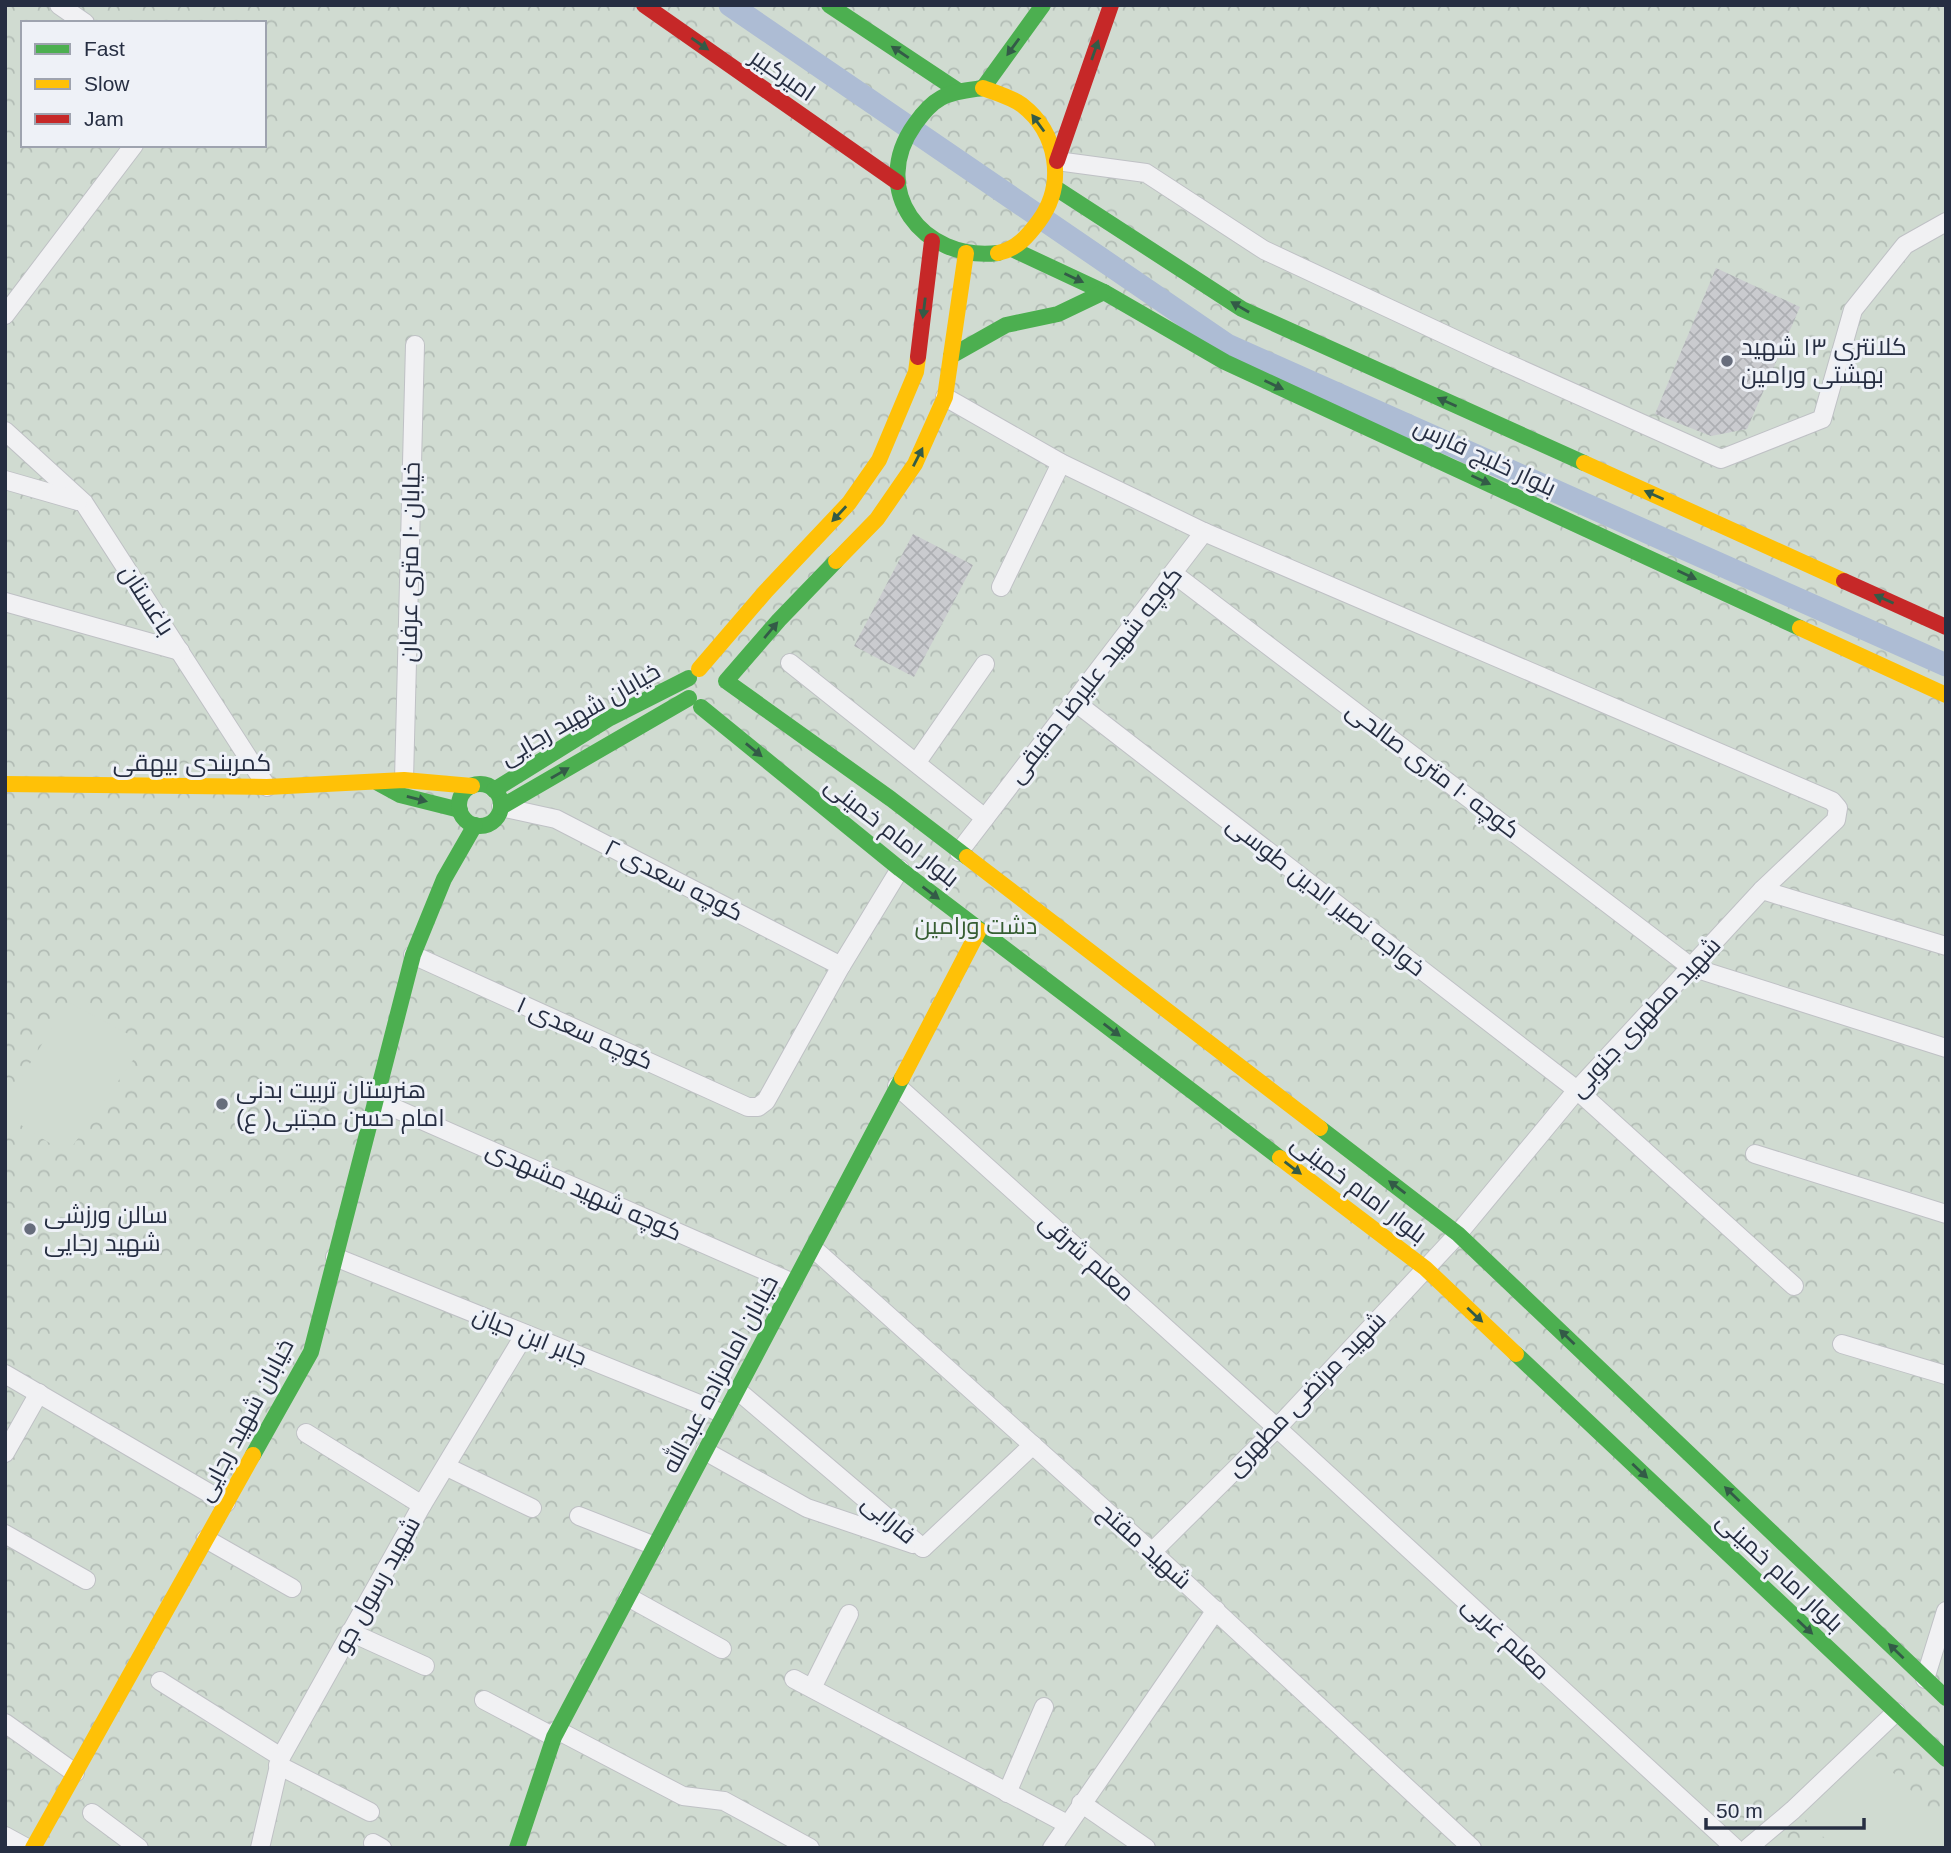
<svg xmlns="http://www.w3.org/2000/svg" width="1951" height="1853" font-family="Helvetica,Cairo,sans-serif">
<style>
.park{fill:url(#park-crowns);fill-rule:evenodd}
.garden{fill:#d0dbd1}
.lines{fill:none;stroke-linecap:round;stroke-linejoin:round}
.canal{stroke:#adbcd4;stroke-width:23}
.building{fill:url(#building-cross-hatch)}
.street-casing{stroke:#bfc1c5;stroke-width:20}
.street{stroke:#f1f1f3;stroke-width:18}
.fast{stroke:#4caf50;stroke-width:16}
.slow{stroke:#ffc107;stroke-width:16}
.jam{stroke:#c62828;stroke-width:16}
.oneway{fill:#335b47}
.poi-dot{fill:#676d7c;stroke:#eef1f7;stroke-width:2.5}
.labels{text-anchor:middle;stroke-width:6;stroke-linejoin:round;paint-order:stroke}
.street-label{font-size:24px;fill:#262e42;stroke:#eef1f7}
.poi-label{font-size:24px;fill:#262e42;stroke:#eef1f7;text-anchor:start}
.park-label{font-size:24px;fill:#375e33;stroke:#eef1f7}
</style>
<defs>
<pattern id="park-crowns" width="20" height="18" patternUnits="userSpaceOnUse" patternTransform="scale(1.75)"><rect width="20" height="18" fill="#d0dbd1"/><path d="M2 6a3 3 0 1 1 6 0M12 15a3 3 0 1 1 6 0" fill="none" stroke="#b2bcb5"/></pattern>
<pattern id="building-cross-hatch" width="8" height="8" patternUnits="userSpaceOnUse" patternTransform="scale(1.75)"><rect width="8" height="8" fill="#cacbcf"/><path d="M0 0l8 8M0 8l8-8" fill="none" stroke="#adafb3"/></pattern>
</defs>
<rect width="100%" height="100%" fill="#e1e3e7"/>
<path class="park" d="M5 5H1946V1848H5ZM23 23H264V145H23Z"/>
<g class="garden">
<path d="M68 1002 145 1043 67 1154 5 1115V1104Z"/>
<path d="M1871 1751 1946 1825V1848H1835L1804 1818Z"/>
</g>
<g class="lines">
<path class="canal" d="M730 5 1227 345 1946 665"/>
</g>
<g class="building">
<path d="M1716 268 1800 307 1747 429 1711 436 1655 414Z"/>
<path d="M913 534 973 565 914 677 854 646Z"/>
</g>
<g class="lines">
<g class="street-casing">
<g id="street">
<path d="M59 5 85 23"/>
<path d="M1057 161 1146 173 1264 250 1491 356 1721 459 1822 419 1853 310 1905 245 1946 222"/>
<path d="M5 315 134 145"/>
<path d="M945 397 1061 463 1204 532 1832 801 1838 808 1836 820 1762 890 1577 1090 1458 1234 1277 1428 1152 1552"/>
<path d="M5 431 84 503 267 787"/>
<path d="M5 480 78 501"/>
<path d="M1174 574 1691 967 1946 1048"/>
<path d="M1001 587 1061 463"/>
<path d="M5 602 180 651"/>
<path d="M790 663 985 818"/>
<path d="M1075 702 1577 1090 1794 1286"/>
<path d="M917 762 985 664"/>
<path d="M404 780 415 345"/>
<path d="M501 807 556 819 841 966"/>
<path d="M959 852 1204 532"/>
<path d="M1762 890 1946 946"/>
<path d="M413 955 748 1107H758L766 1101 841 966 900 869"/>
<path d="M897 1086 1277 1428 1735 1848"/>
<path d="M376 1100 793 1283"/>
<path d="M1755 1154 1946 1214"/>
<path d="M814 1249 1152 1552 1472 1848"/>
<path d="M335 1257 724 1414"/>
<path d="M1842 1344 1946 1375"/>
<path d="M5 1374 226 1503"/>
<path d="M737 1390 923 1548"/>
<path d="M306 1433 422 1505"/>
<path d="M705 1451 807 1508 913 1544"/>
<path d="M5 1453 39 1393"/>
<path d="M447 1467 532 1508"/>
<path d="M579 1516 655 1546"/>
<path d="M5 1534 86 1580"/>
<path d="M206 1539 292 1588"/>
<path d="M923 1548 1033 1445"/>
<path d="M628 1597 722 1649"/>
<path d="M350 1632 425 1666"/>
<path d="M794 1679 1067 1824"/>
<path d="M1925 1679 1946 1611"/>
<path d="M160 1681 281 1757"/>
<path d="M812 1688 849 1614"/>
<path d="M484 1700 554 1737"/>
<path d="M5 1723 75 1773"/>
<path d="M557 1730 683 1796 724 1801 810 1848"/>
<path d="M278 1765 370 1812"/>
<path d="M1007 1793 1044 1707"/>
<path d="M1081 1803 1146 1848"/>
<path d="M92 1813 139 1848"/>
<path d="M5 1836 27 1848"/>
<path d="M373 1843 382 1848"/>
<path d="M260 1848 281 1757 422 1505 525 1334"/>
<path d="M1052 1848 1216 1610"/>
<path d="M1748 1848 1793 1810 1896 1712"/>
</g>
</g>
<use href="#street" class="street"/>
<g class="fast">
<path d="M829 5 957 90"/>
<path d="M983 88C969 90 954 91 941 98 930 104 922 114 915 124 868 190 922 262 998 253"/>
<path d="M983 88 1043 5"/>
<path d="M1054 187 1242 309 1584 463"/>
<path d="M1012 249 1104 292 1225 362 1800 628"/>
<path d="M951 356 1006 325 1058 314 1104 292"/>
<path d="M836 561 779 620 726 681 891 799 967 857"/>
<path d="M701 707 900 869 1280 1158"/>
<path d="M378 783 400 795 460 810"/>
<circle cx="480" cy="805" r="21"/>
<path d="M494 790 610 718 689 678"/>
<path d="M501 807 689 698"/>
<path d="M1320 1128 1458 1234 1946 1698"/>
<path d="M1516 1354 1946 1759"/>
<path d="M253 1455 311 1352 413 955 444 879 475 825"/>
<path d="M517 1848 554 1737 902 1078"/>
</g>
<g class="slow">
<path d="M983 88C996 93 1011 97 1022 105 1058 133 1066 184 1039 221 1028 236 1017 249 998 253"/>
<path d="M1584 463 1844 581"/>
<path d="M836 561 877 519 915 464 945 397 966 253"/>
<path d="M1800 628 1946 695"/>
<path d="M699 669 766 591 849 503 879 460 916 372 918 357"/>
<path d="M5 784 267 787 404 780 472 786"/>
<path d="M967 857 1320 1128"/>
<path d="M902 1078 979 930"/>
<path d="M1280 1158 1425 1268 1516 1354"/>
<path d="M33 1848 253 1455"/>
</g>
<g class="jam">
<path d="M644 5 897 182"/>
<path d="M1057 161 1111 5"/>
<path d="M918 357 932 241"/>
<path d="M1844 581 1946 627"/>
</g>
</g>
<defs><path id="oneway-solid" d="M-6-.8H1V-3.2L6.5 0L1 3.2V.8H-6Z" transform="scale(1.75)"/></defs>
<g class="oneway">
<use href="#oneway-solid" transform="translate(700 44) rotate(35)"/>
<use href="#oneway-solid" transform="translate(1013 47) rotate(126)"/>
<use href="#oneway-solid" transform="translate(1095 50) rotate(-71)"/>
<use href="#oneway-solid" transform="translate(900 52) rotate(-146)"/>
<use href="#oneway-solid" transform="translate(1038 123) rotate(-126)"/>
<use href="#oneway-solid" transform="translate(1074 278) rotate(25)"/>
<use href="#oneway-solid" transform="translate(1240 307) rotate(-150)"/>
<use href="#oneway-solid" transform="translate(924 308) rotate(97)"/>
<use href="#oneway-solid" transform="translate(1274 385) rotate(25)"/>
<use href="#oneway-solid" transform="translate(1447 402) rotate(-156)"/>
<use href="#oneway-solid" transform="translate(918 457) rotate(-63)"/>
<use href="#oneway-solid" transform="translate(1481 480) rotate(25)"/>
<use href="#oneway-solid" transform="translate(1654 495) rotate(-156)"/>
<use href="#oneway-solid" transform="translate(839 514) rotate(133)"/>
<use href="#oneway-solid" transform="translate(1687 575) rotate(25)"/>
<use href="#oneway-solid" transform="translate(1884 599) rotate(-156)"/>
<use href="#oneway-solid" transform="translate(771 630) rotate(-50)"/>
<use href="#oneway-solid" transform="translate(754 750) rotate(39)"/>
<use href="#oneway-solid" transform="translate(560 773) rotate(-30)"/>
<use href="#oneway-solid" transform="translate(417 799) rotate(14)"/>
<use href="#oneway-solid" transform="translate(931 893) rotate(37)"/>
<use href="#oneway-solid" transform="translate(1112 1030) rotate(37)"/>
<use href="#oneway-solid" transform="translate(1293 1168) rotate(37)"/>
<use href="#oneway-solid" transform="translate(1397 1187) rotate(-143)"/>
<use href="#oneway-solid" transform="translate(1475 1315) rotate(43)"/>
<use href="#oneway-solid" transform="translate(1567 1337) rotate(-136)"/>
<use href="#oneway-solid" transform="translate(1640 1471) rotate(43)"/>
<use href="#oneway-solid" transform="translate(1732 1494) rotate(-136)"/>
<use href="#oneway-solid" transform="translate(1805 1627) rotate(43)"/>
<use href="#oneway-solid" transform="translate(1896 1651) rotate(-136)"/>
</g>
<g class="poi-dot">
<circle cx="1727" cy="361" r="7"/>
<circle cx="222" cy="1104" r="7"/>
<circle cx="30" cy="1229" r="7"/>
</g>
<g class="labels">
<g class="street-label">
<text transform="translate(783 75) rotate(35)" y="8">امیرکبیر</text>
<text transform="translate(1485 457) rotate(25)" y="8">بلوار خلیج فارس</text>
<text transform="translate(410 562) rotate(-89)" y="8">خیابان ۱۰ متری عرفان</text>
<text transform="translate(147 600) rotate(57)" y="8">باغستان</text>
<text transform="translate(1095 675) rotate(-52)" y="8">کوچه شهید علیرضا حقیقی</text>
<text transform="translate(580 714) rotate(-30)" y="8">خیابان شهید رجایی</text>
<text x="192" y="771">کمربندی بیهقی</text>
<text transform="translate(1433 770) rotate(37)" y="8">کوچه ۱۰ متری صالحی</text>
<text transform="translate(892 832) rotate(38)" y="8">بلوار امام خمینی</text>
<text transform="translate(674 880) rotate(27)" y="8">کوچه سعدی ۲</text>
<text transform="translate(1326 896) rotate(38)" y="8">خواجه نصیر الدین طوسی</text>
<text transform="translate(1645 1017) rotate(-47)" y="8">شهید مطهری جنوبی</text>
<text transform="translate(585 1033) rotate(24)" y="8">کوچه سعدی ۱</text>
<text transform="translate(1359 1189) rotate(37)" y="8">بلوار امام خمینی</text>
<text transform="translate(584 1191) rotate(24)" y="8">کوچه شهید مشهدی</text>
<text transform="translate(1087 1257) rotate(42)" y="8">معلم شرقی</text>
<text transform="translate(530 1336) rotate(22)" y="8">جابر ابن حیان</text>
<text transform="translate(720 1374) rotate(-62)" y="8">خیابان امامزاده عبدالله</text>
<text transform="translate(1306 1394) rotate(-46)" y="8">شهید مرتضی مطهری</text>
<text transform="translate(245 1420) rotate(-62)" y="8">خیابان شهید رجایی</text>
<text transform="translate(889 1519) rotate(40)" y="8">فارابی</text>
<text transform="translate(1145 1546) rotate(42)" y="8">شهید مفتح</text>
<text transform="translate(1780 1572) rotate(43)" y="8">بلوار امام خمینی</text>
<text transform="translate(377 1585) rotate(-61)" y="8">شهید رسول جو</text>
<text transform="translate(1506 1638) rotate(43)" y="8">معلم غربی</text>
</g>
<g class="poi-label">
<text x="1741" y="355">کلانتری ۱۳ شهید<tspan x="1741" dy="28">بهشتی ورامین</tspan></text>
<text x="236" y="1098">هنرستان تربیت بدنی<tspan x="236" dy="28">امام حسن مجتبی( ع)</tspan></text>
<text x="44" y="1223">سالن ورزشی<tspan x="44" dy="28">شهید رجایی</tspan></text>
</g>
<g class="park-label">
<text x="976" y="934">دشت ورامین</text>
</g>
</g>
<rect width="1951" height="1853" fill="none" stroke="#262e42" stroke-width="14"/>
<rect x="21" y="21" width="245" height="126" fill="#eef1f7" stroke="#9ea3af" stroke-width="2"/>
<rect x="35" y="44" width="35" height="10" fill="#4caf50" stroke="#9ea3af" stroke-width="2"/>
<text x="84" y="56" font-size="21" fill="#262e42">Fast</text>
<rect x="35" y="79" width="35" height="10" fill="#ffc107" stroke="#9ea3af" stroke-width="2"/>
<text x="84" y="91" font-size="21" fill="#262e42">Slow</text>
<rect x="35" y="114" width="35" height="10" fill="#c62828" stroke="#9ea3af" stroke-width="2"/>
<text x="84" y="126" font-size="21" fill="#262e42">Jam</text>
<path d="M1706 1818v10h158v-10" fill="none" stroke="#262e42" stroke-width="3.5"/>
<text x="1716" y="1818" font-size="21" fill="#262e42" stroke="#eef1f7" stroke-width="5" paint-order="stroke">50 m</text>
</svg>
